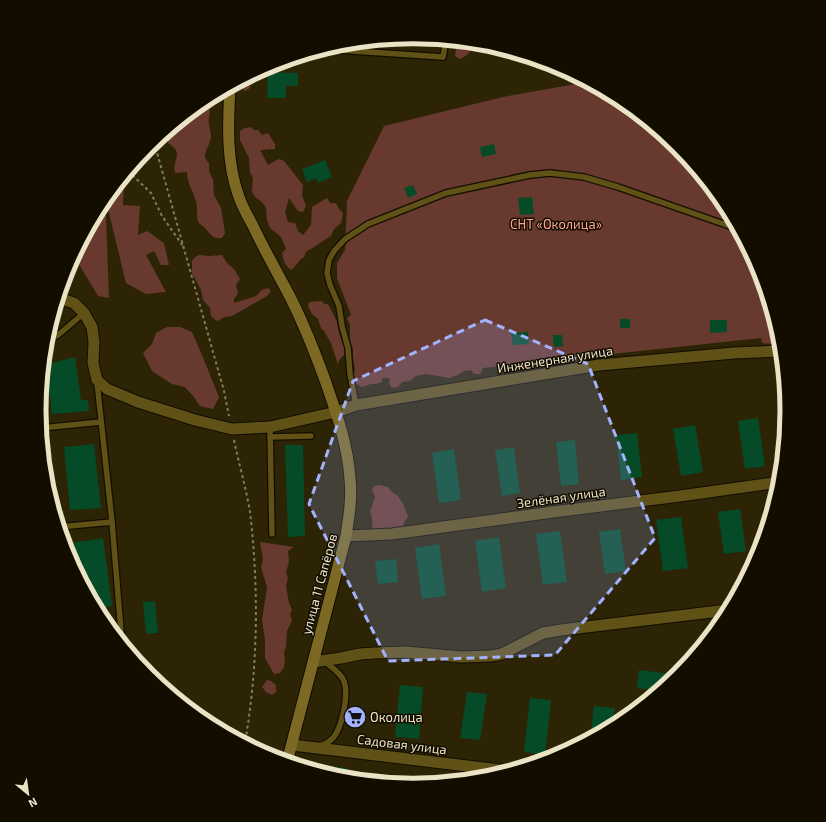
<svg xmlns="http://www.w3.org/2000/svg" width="826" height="822" font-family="'Exo 2',sans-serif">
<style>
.green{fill:#68392e}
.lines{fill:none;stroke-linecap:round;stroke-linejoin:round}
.stream{stroke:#215f6c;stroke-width:3.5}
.building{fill:#064b28}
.service-casing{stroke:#120d00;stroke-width:8}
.minor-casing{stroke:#120d00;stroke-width:13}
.tertiary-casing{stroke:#120d00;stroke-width:13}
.secondary-casing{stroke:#120d00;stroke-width:13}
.path{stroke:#847c5e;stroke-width:2;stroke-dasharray:3 3;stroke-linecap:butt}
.service{stroke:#605116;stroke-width:5.5}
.minor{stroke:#605116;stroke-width:11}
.tertiary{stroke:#605116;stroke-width:11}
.secondary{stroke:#7b6924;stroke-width:11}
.marked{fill:#a2b2fd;fill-opacity:0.2;stroke:#a2b2fd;stroke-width:3;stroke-dasharray:8 5;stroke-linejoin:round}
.labels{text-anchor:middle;stroke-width:3;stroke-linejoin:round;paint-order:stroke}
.park-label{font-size:13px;fill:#fea48f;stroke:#130d00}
.street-label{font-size:13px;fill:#ebe3c6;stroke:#130d00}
.poi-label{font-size:13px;fill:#ebe3c6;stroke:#130d00;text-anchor:start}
.rim{fill:none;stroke:#ebe3c6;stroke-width:5}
</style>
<rect width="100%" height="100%" fill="#2c2405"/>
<g class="green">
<path d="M457 41 474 43C473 51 466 57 459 59L455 56Z"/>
<path d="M250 76V88L245 91C242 89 239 86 240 81Z"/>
<path d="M587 82 621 100 678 147 724 203 759 268 780 338 781 345 762 343 761 338 483 368 480 374H474L471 370 464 371 458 375 449 378 426 374 416 376 410 381 402 382 398 387 392 388 389 383 390 378H382V382L377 384H371L362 387 356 384 353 378 355 369 353 358V349L350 341V325L347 318 351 315 337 278V263L345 250 347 201 384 126 503 97Z"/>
<path d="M204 101 206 102C213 113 208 113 209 124 209 128 211 132 211 136 211 147 199 154 209 163V171L213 180 214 195 221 208 225 233 222 238C211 239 211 234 205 228 202 225 199 224 198 221 196 215 198 208 196 202 193 190 188 186 187 172L175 173C172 159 185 154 168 143L169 130Z"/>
<path d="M251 127 254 130H258L262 135 268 133 275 144V149L260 150 268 165 279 159 284 161 303 185 302 195 306 206 303 212 298 211 289 198 285 212 288 222 295 223 298 231 303 235 311 225 312 207 327 198 330 203H336L339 209 343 213 341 223 334 229 331 236 306 252 304 257C298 260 297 266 291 270 285 265 283 260 282 253L286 249 281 237 270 228 267 220 266 208 262 202 256 198 252 192 253 178 250 173 249 158 240 140V131L245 128Z"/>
<path d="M124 177 123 205 140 206 138 235 147 231 164 243 169 265H161L154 251 146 255 166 292 146 294 126 283 106 201 103 202Z"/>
<path d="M100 207 106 215 109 298 98 296 74 256Z"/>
<path d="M199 255 209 256 222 255 227 263 234 269 240 279 236 285 238 294 234 299V303L256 296 262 290 268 288 271 291 267 296 232 316 225 317 217 321 211 316 210 308 203 300 201 290 192 273V261L195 257Z"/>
<path d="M322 301 324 304H328L337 322 339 333 345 349 344 355 339 360 338 365 331 343 324 331 321 328 318 319 312 314 308 306 309 302Z"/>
<path d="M167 327H180L192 332 202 355 219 397 213 409 200 406 193 396 185 387 172 384 152 371 143 353 152 344 156 333Z"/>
<path d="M379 485 388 487 392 492 398 496 403 504 408 516 403 525 405 532 374 536C371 528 374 520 370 512L375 497 372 490 374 486Z"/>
<path d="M260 542 294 547 288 551 289 561 286 573 288 578 286 586 289 603 292 610 290 614 292 620 287 631 286 647 284 653 285 661 284 667 280 673 274 674 265 658V640L262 620 267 587 261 567 263 559Z"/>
<path d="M267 680 271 681 276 685V692L272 695 266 692 262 687Z"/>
</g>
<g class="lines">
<path class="stream" d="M55 308 60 310"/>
</g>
<g class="building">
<path d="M268 72 298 73V86H286V98H267Z"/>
<path d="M494 144 496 154 482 157 480 147Z"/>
<path d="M325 160 332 177 318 183 316 178 307 182 302 169Z"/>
<path d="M413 185 417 194 408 198 404 188Z"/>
<path d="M532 197 534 214 520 215 518 198Z"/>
<rect x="620" y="319" width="10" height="9"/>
<path d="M710 320H727V332L710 333Z"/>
<path d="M528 332 529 344 513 345 511 333Z"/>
<path d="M553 335H562L563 346 554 347Z"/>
<path d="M75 357 81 400H88L89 411 52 414 50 395 46 396 43 372 44 365Z"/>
<path d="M758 418 765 466 745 469 738 421Z"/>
<path d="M695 425 703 472 681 476 673 429Z"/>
<path d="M637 433 642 477 621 480 616 435Z"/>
<path d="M575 440 579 484 561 486 556 442Z"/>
<path d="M94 444 101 508 70 510 64 447Z"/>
<path d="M285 445H303L305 536 288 537Z"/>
<path d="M514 447 520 493 502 496 495 450Z"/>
<path d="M454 449 461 500 439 503 432 453Z"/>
<path d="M740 509 746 551 724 554 718 512Z"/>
<path d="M681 517 688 568 663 571 656 520Z"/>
<path d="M620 529 626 571 605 574 599 532Z"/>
<path d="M560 531 567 582 543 585 536 534Z"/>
<path d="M499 537 506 588 482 592 475 541Z"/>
<path d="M103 538 112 606 96 608 67 554 64 544Z"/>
<path d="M439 544 446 596 422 599 415 548Z"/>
<path d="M396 559 398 582 378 584 375 561Z"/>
<path d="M155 601 158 633 146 634 143 602Z"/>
<path d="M639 670 678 675 659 691 637 688Z"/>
<path d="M400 685 423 687 419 739 395 737Z"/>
<path d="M467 692 487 694 480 740 460 738Z"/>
<path d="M530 698 551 700 545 755 524 752Z"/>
<path d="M353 705 363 707 359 728 348 726Z"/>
<path d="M594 706 615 708 613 726 590 738Z"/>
<path d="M314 765 346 768 345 778 313 770Z"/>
</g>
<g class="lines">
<g class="service-casing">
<g id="service">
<path d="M323 49 443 57 446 40"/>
<path d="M47 336H57L84 313"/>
<path d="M97 382 112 522 122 643"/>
<path d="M356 405 350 374 348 348 342 326 339 306 330 285 327 273 329 260 334 251 345 239 368 224 446 193 530 175 550 173 584 177 618 187 738 229"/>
<path d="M270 427 272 534"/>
<path d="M41 428 101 422"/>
<path d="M270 437 311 436"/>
<path d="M59 527 112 522"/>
<path d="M319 746C324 745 329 742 333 738 342 728 349 694 344 681 340 672 331 667 324 661"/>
</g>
</g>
<g class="minor-casing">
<g id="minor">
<path d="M346 536 392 534 553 512 680 496 780 482"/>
<path d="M313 662 341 658 360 654 375 653 406 652 461 657 491 656 502 654 543 633 561 630 728 610"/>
<path d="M292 745 509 771"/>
</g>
</g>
<g class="tertiary-casing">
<path id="tertiary" d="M58 298 74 303 84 313 92 327 94 342 93 363 97 380 107 389 138 402 195 420 232 429 270 427 336 412 356 405 599 365 734 353 781 351"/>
</g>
<g class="secondary-casing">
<path id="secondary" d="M230 87C228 123 226 162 239 197 242 206 247 215 252 224 263 247 275 269 287 291 302 319 314 350 325 380 336 412 348 445 350 479 352 498 349 517 346 536L287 762"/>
</g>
<g class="path">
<path d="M154 142 224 391 229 416"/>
<path d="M128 171 151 193 162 216 183 246"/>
<path d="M234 440C239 464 246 488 250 512 259 588 258 667 245 743"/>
</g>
<use href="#service" class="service"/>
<use href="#minor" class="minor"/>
<use href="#tertiary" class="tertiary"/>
<use href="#secondary" class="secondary"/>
</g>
<path class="marked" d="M485 320 588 364 655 538 555 655 388 661 309 504 353 381Z"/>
<defs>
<g id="supermarket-disc" transform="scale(1.15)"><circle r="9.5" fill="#a2b2fd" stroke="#130d00"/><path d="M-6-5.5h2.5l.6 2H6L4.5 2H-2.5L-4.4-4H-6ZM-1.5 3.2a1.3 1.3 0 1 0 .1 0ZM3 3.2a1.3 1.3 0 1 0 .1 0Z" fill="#111"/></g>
</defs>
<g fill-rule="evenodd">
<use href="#supermarket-disc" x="355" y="717"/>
</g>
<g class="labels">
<g class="park-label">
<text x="556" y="229">СНТ «Околица»</text>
</g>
<g class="street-label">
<text transform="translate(555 359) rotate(-9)" y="5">Инженерная улица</text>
<text transform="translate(561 497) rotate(-8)" y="5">Зелёная улица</text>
<text transform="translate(319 584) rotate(-75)" y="5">улица 11 Сапёров</text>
<text transform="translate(402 744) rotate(7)" y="5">Садовая улица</text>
</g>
<g class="poi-label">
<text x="370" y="722">Околица</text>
</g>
</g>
<path d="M0 0H826V822H0ZM46 411a367 367 0 1 1 734 0a367 367 0 1 1-734 0Z" fill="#130d00" fill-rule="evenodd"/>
<path class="rim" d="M46 411a367 367 0 1 1 734 0a367 367 0 1 1-734 0Z"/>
<g transform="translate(28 794) rotate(151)" stroke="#130d00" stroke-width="3" paint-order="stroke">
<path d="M0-3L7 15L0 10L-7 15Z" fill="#ebe3c6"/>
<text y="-6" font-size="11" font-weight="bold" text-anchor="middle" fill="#ebe3c6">N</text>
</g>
</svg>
